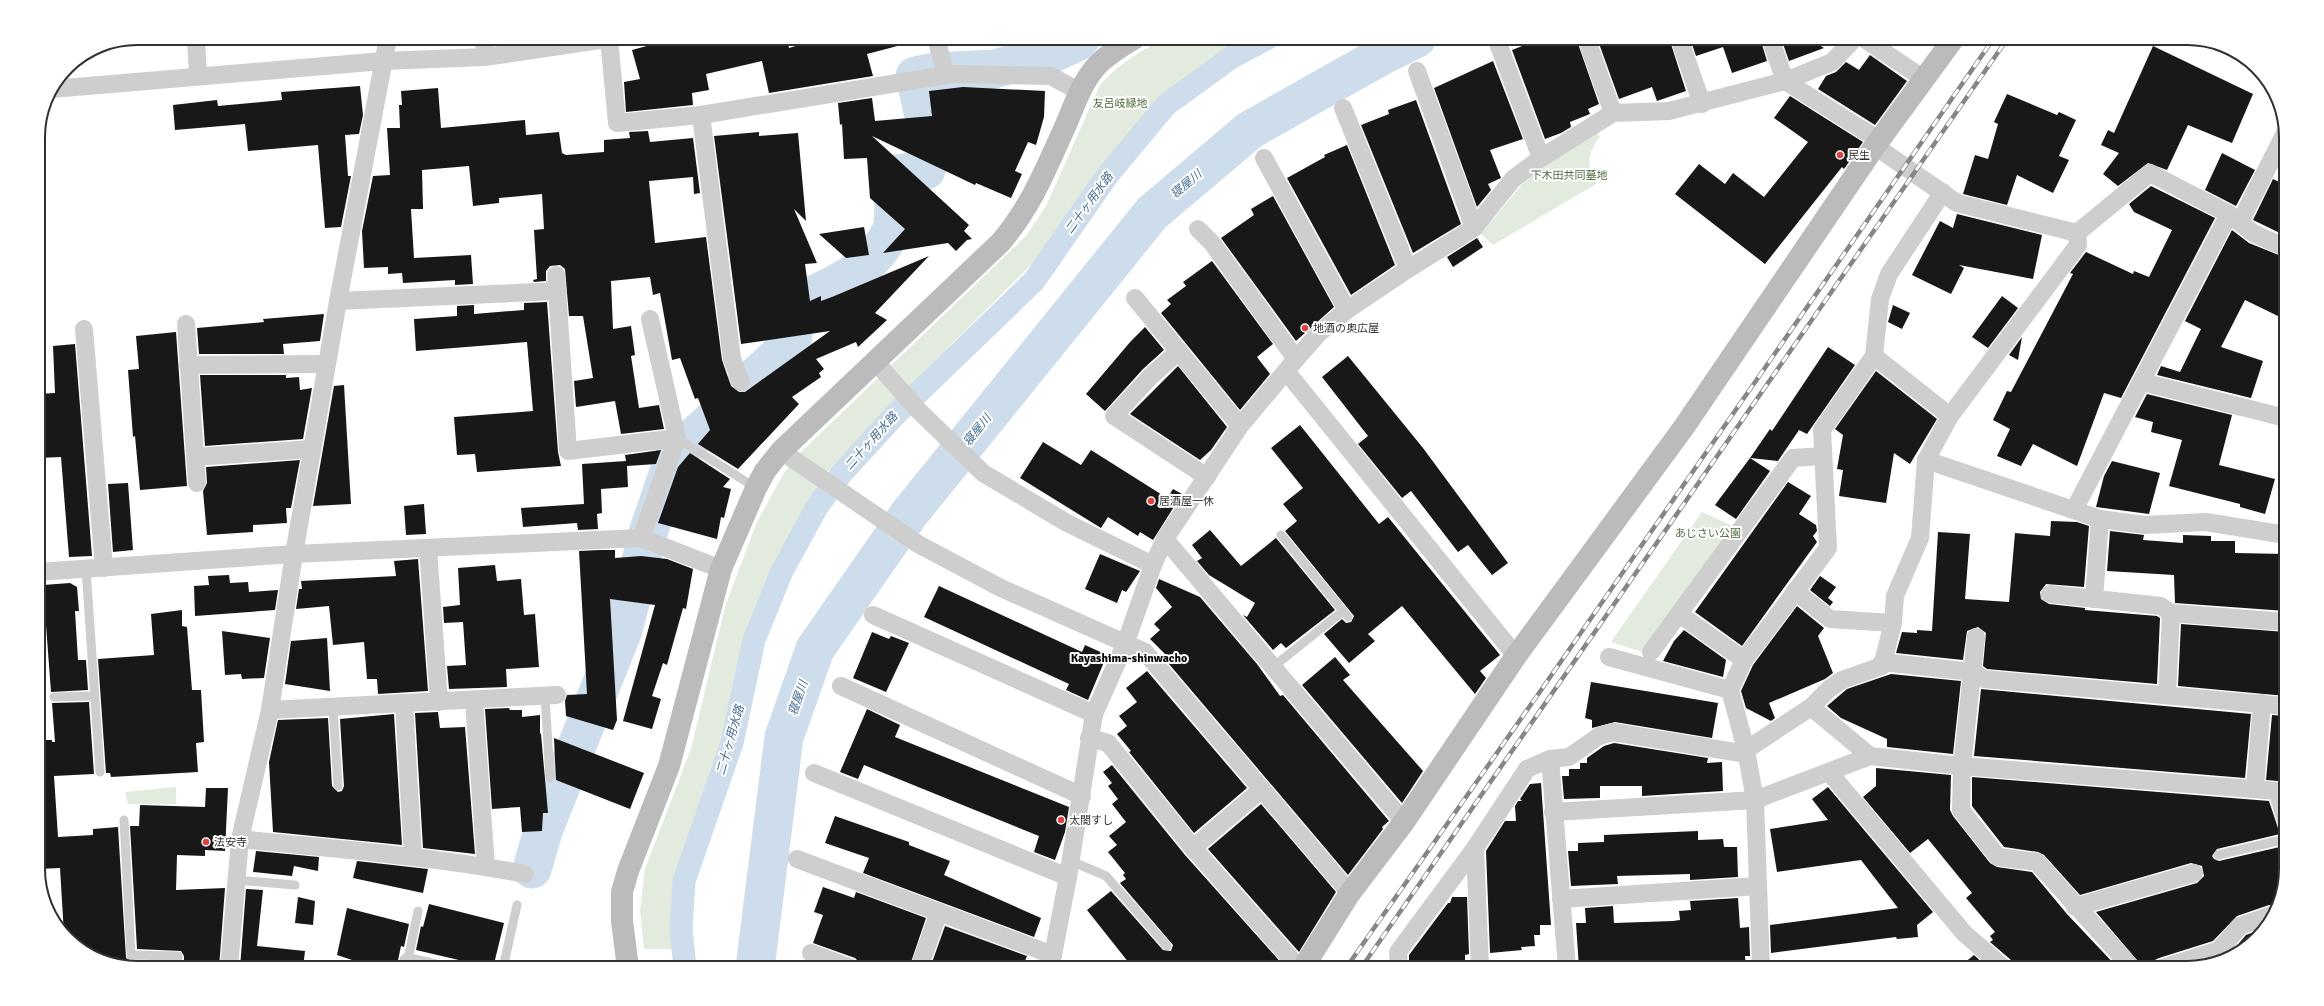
<svg xmlns="http://www.w3.org/2000/svg" width="2324" height="1006" font-family="Signika,'Noto Sans JP',sans-serif">
<style>
.green{fill:#e3eade}
.lines{fill:none;stroke-linecap:round;stroke-linejoin:round}
.canal{stroke:#ceddeb;stroke-width:23}
.river{stroke:#ceddeb;stroke-width:39}
.building{fill:#181818}
.lane{stroke:#cecece;stroke-width:9}
.street{stroke:#cecece;stroke-width:18}
.secondary{stroke:#bbb;stroke-width:22}
.rail-casing{stroke:#868686;stroke-width:4.5}
.rail{stroke:#fff;stroke-width:3;stroke-dasharray:9;stroke-linecap:butt}
.poi-dot{fill:#dc4240;stroke:#fff;stroke-width:1.5}
.labels{text-anchor:middle;stroke-width:4;stroke-linejoin:round;paint-order:stroke}
.park-label{font-size:11px;fill:#516b40;stroke:#fff}
.poi-label{font-size:11px;fill:#313131;stroke:#fff;text-anchor:start}
.water-label{font-size:12px;font-style:italic;fill:#436b90;stroke:#fff}
.neighbourhood-label{font-size:12px;font-weight:bold;fill:#000;stroke:#fff}
.rim{fill:none;stroke:#313131;stroke-width:2}
</style>
<rect width="100%" height="100%" fill="#fff"/>
<g class="green">
<path d="M1165 38H1252L1208 63 1175 85 1147 110 1046 250 895 400 826 473 778 554 757 604 746 639 712 780 687 841 680 866 673 910 674 949H644L640 910 645 869 691 749 725 607 757 522 784 473 801 452 1026 236 1046 206 1100 85C1118 64 1141 51 1165 38Z"/>
<path d="M1593 131 1600 136C1586 158 1587 160 1596 184L1493 245 1481 234 1523 183Z"/>
<path d="M1702 512 1733 526 1643 652 1611 642Z"/>
<path d="M176 787V804H128L125 792Z"/>
</g>
<g class="lines">
<path class="canal" d="M685 968 681 929 684 881 732 743 754 640 782 571 817 507 841 474 895 415 1034 281 1107 176 1166 105 1232 57 1268 38"/>
<g class="river">
<path d="M532 869 543 831 623 630 648 533 675 454 717 416 743 388 792 343 793 333 791 305C829 288 878 269 893 226L895 174 926 170 927 166 928 134 915 76 934 72 994 69 1053 53 1077 42 1081 38"/>
<path d="M755 968 784 737 788 726 815 649 909 514 1152 213 1250 130 1383 55 1417 38"/>
</g>
</g>
<g class="building">
<path d="M676 38H787L789 48 822 38H904L905 44 867 54 873 76 769 93 762 61 706 74 709 90 692 93 693 105 626 112 624 82 640 79 632 50Z"/>
<path d="M1543 38H1576L1599 104 1588 109 1590 114 1570 122 1571 127 1561 133 1545 139 1512 50Z"/>
<path d="M1597 38H1669L1686 91 1657 101 1652 87 1619 99Z"/>
<path d="M1690 38H1760L1767 61 1732 73 1723 47 1696 56Z"/>
<path d="M1781 38H1823L1824 41 1816 43 1824 48 1789 61Z"/>
<path d="M2153 46 2253 94 2232 143 2188 125 2167 170 2148 163 2118 186 2103 174 2119 153 2101 145 2108 130 2114 133Z"/>
<path d="M1870 55 1907 81 1875 125 1818 89 1826 76 1836 72 1846 62 1859 70Z"/>
<path d="M1493 61 1523 139 1490 150 1501 178 1488 184 1491 190 1477 207 1434 88Z"/>
<path d="M360 86 363 115 359 134 345 135 348 176H351L341 227 325 228 318 145 248 151 245 124 175 130 173 105 217 100 218 106 282 100 281 92Z"/>
<path d="M963 87 1045 91 1044 117 1036 145 1028 142 1015 171 1022 174 1011 198 976 183 975 185 872 136 969 225 964 231 972 239 967 240 956 251 948 243 883 253 905 229 870 198 867 158 844 159 842 124 840 125 838 103 872 98 875 121 932 116 929 91Z"/>
<path d="M438 88 441 128 525 120 526 135 559 132 562 153 566 155 604 152V140L630 138 629 132 648 131 650 142 693 138 700 193 694 194 693 177 649 181 655 243 706 237 722 360 731 386 739 392H745L830 331 741 344 714 136 759 132V136L798 133 806 221 794 209 817 263 805 264 810 301 821 296V301L832 297 929 256 875 313 887 320 858 347 856 342 816 359 824 369 819 373 821 377 792 397 799 404 738 469 698 444 710 430 698 398 695 399 680 358 672 360 660 293 653 295 650 277 611 281 613 329 631 326 635 355 631 356 639 408 659 405 664 429 621 434 615 401 576 407 574 381 593 378 583 316H569L565 269 560 265 550 266 546 271V281L534 282 533 280 537 279 534 230 544 229 542 194 499 198V203L473 206 469 166 422 170 423 209H411L414 258 471 255 473 284 455 285V280L403 283 402 273 388 274V267L364 268 362 231 373 176 390 175 387 128H400L399 105H402L401 91Z"/>
<path d="M2007 94 2057 115 2059 112 2076 120 2059 156 2069 160 2053 193 2017 175 2007 205 1963 194 1975 155 1988 159 1998 124 1994 122Z"/>
<path d="M1790 96 1863 142 1844 169 1842 167 1765 264 1675 194 1699 164 1725 184 1733 173 1764 197 1808 142 1774 118Z"/>
<path d="M1416 100 1461 224 1413 253 1361 125 1389 114 1388 110Z"/>
<path d="M1347 145 1395 265 1351 295 1287 178 1325 157 1324 155Z"/>
<path d="M2222 153 2255 170 2236 206 2205 190Z"/>
<path d="M2273 179 2286 185V236L2253 220Z"/>
<path d="M2151 186 2215 218 2121 398 2104 393 2077 466 2033 444 2021 466 1997 456 2010 429 1993 420 2007 391 2011 392 2073 274 2070 273 2086 252 2133 274 2134 271 2149 277 2172 230 2134 212 2129 204Z"/>
<path d="M1273 196 1334 307 1296 341 1221 238 1254 215 1251 209Z"/>
<path d="M1957 214 2042 235 2033 279 1959 265 1964 268 1951 294 1912 275 1940 221 1953 228Z"/>
<path d="M864 227 869 255 846 258 819 234Z"/>
<path d="M2232 230 2249 243 2286 258V306L2280 317 2245 300 2221 347 2263 361 2251 398 2157 375 2161 366 2180 372 2201 329 2185 321Z"/>
<path d="M1477 238 1483 247 1453 267 1447 257Z"/>
<path d="M1212 261 1273 344 1257 357 1270 374 1240 410 1161 313 1171 304 1167 300 1186 286 1183 282Z"/>
<path d="M2002 296 2018 308 1988 348 1972 337Z"/>
<path d="M547 302 558 452 561 466 477 472 475 454 457 455 454 417 533 411 527 342 416 351 414 319 457 316V306L474 305V314L524 310V303Z"/>
<path d="M1893 305 1910 313 1902 329 1888 322Z"/>
<path d="M324 314 320 341 283 344 284 354H199L197 328 264 322 263 319Z"/>
<path d="M1145 327 1164 350 1143 369 1105 411 1086 394 1131 341Z"/>
<path d="M176 332 187 486 140 490 135 436 133 437 128 370 139 369 136 336Z"/>
<path d="M2022 337 2018 360 2009 355Z"/>
<path d="M75 344 92 556 69 557 61 457 38 458V394L55 393 53 346Z"/>
<path d="M1828 347 1855 365 1807 434 1799 430 1778 461 1750 458 1770 429 1772 431Z"/>
<path d="M1348 356 1423 448 1508 563 1492 575 1468 545 1458 552 1411 491 1402 498 1358 444 1368 436 1322 377Z"/>
<path d="M1178 366 1227 427 1211 450 1200 460 1130 414Z"/>
<path d="M1876 371 1937 419 1910 464 1894 453 1886 503 1839 496 1843 470 1837 469 1843 435 1835 429Z"/>
<path d="M200 375H286V378L299 377 300 390 312 388 303 439 205 446Z"/>
<path d="M344 385 351 504 313 506 334 386Z"/>
<path d="M2147 394 2232 415 2219 465 2275 479 2265 514 2240 507V504L2169 486 2182 440 2151 432 2153 422 2135 417Z"/>
<path d="M1300 425 1379 524 1388 517 1500 655 1480 671 1486 678 1475 694 1402 606 1368 634 1375 641 1349 663 1324 634 1342 619 1346 623 1351 622 1354 616 1285 531 1297 521 1283 504 1303 488 1271 448Z"/>
<path d="M1043 442 1081 465 1091 450 1167 498 1173 489 1182 494 1153 540 1140 532 1138 536 1108 517 1101 528 1020 478Z"/>
<path d="M661 450 656 464 627 466 628 487 601 489 602 513 597 514 598 529 578 530 577 523 523 527 521 508 584 504 582 464 626 461 625 455Z"/>
<path d="M690 453 730 479 723 487 731 489 724 518 721 517 717 539 658 523 678 467Z"/>
<path d="M1750 458 1770 471 1736 519 1715 505Z"/>
<path d="M300 460 291 508H286L287 523 253 525V532L207 535 203 491 207 483 206 467Z"/>
<path d="M2112 461 2160 473 2149 514 2096 507 2104 476Z"/>
<path d="M1788 482 1811 496 1799 514 1816 525 1817 531 1813 536 1817 542 1742 646 1695 612Z"/>
<path d="M128 483 133 550 113 552 108 484Z"/>
<path d="M424 504 426 534 406 535 404 506Z"/>
<path d="M2051 521 2077 522 2089 526 2084 587 2046 584 2040 592 2041 599 2049 604 2085 608V610L2157 616 2160 618 2157 684 1987 669 1983 666 1986 633 1978 627 1967 631 1963 660 1896 653 1902 632 1917 633V630L1932 631 1938 532 1970 534 1965 599 2009 602 2015 533 2050 536Z"/>
<path d="M1210 530 1241 566 1276 538 1335 610 1286 648 1281 643 1273 650 1243 615 1247 617 1255 603 1209 575 1197 561 1202 558 1192 545Z"/>
<path d="M2110 531 2144 535 2143 540 2183 543V535L2211 536V541H2235V553L2286 554V611L2175 603 2174 575 2107 571Z"/>
<path d="M600 550H615V558L641 556 667 559 693 569 686 609 683 608 667 665 663 663 652 696 661 699 652 729 623 721 655 605 610 599 617 720 613 730 566 716 565 701 567 695 587 694 579 551Z"/>
<path d="M1100 554 1140 571 1126 592 1122 590 1117 603 1085 589Z"/>
<path d="M418 559 428 691 378 694 377 679H367L364 642 333 645 329 606 296 609 299 589H302L301 581 396 576 394 561Z"/>
<path d="M495 565 497 581 521 579 524 615 535 614 539 667 506 669 507 687 449 689 447 666 466 665 463 622 444 623 443 607 460 605 458 568Z"/>
<path d="M229 575 230 583 248 582 249 592 278 590 275 610 195 616 194 586 209 585 208 576Z"/>
<path d="M1820 576 1836 587 1828 598 1833 602 1830 606 1810 590Z"/>
<path d="M1159 579 1200 597 1257 664 1280 696 1283 695 1389 821 1382 827 1383 829 1348 875 1163 657 1166 655 1150 639 1160 630 1154 624 1172 607 1156 588Z"/>
<path d="M70 583 77 587 79 611H75L78 660H86L88 690 51 692 43 585Z"/>
<path d="M939 586 1082 652 1085 645 1107 655 1088 700 1066 690 1069 684 924 617Z"/>
<path d="M1797 606 1824 628 1818 636 1833 673 1825 679 1769 703 1775 718 1771 721 1746 708 1741 691 1753 665Z"/>
<path d="M182 610V626L187 627 192 690H201L204 742 196 743 198 772 111 777 110 773H106L98 659 154 655 151 614Z"/>
<path d="M2181 624 2286 632V696L2178 686Z"/>
<path d="M1684 630 1726 660 1723 677 1663 661 1674 641Z"/>
<path d="M222 631 270 638 264 678 242 679 241 674 225 675Z"/>
<path d="M872 632 889 639 891 636 909 643 886 692 853 678Z"/>
<path d="M327 638 330 691 285 684 291 641Z"/>
<path d="M1335 657 1350 675 1343 680 1423 771 1402 803 1302 685Z"/>
<path d="M1147 671 1247 788 1194 833 1129 752 1131 751 1117 734 1127 726 1119 716 1137 702 1126 688Z"/>
<path d="M1891 674 1961 681 1953 754 1887 747V739L1841 718 1827 706 1847 689Z"/>
<path d="M1591 682 1718 703 1712 738 1615 722 1592 728V720L1585 718Z"/>
<path d="M1981 689 2251 714 2245 778 1974 756Z"/>
<path d="M89 702 94 774 54 776 58 837 93 835V829L118 827 126 958 131 961 172 962V968H137L99 961 64 934 60 868 38 869V740H52V742H55L52 703Z"/>
<path d="M509 708 510 710H522V717L540 715V733L541 734 548 813H543L542 831 522 832 520 807 492 809 485 709Z"/>
<path d="M867 709 900 725 895 737 1069 807 1065 832 1055 860 1034 852 1039 836 864 765 858 779 840 772Z"/>
<path d="M438 712 440 728 465 727 475 854 423 848 415 713Z"/>
<path d="M394 714 402 845 273 832 269 762 278 720 328 718 332 786 338 792 342 791 344 786 340 719Z"/>
<path d="M2272 715 2286 716V784L2278 781 2266 780Z"/>
<path d="M554 738 644 773 630 809 556 780Z"/>
<path d="M1614 743 1708 758 1707 763 1722 762 1723 791 1642 796V786H1600V798L1564 799 1562 776H1569V769H1580V763H1587V758L1604 746Z"/>
<path d="M1112 765 1185 855 1284 966 1281 968H1133L1087 910 1111 891 1163 950 1171 951 1173 945 1120 883 1126 879 1123 875 1125 873 1108 852 1117 845 1109 836 1126 822 1112 804 1118 799 1108 786 1112 783 1103 772Z"/>
<path d="M1876 768 1951 775 1950 810 1953 816 1990 863 1997 867 2032 872 2067 914 2118 968H2014L2011 960 1990 942 1993 940 1990 936 1995 932 1966 898 1972 893 1928 839 1910 853 1863 797 1876 786Z"/>
<path d="M1972 777 2269 801 2280 834 2217 849 2212 856 2214 859 2219 861 2284 846 2286 869 2279 907 2269 905 2237 916 2213 941 2159 958 2142 966 2096 912 2197 883 2204 876 2202 866 2191 863 2080 895 2044 855 2038 852 2004 847 1972 806Z"/>
<path d="M1541 783 1551 925H1540V935H1534L1535 946 1521 947 1522 950 1490 953 1486 851 1505 821H1516L1515 806 1518 801H1522L1520 799 1530 784Z"/>
<path d="M1828 787 1933 912 1917 925 1918 937 1897 939 1896 937 1771 953 1770 925 1898 908 1861 860 1777 872 1770 829 1828 820 1812 799Z"/>
<path d="M206 788H228L225 851 205 850V856L177 855 176 890 225 888 219 968H184V956L181 951 137 949 130 826H139L140 805 205 807Z"/>
<path d="M1261 804 1336 892 1299 952 1208 849Z"/>
<path d="M835 816 909 842V845L950 861 944 875 1041 918 1034 937 863 873 869 858 825 843Z"/>
<path d="M1698 831V840L1723 839 1724 847H1737L1738 877 1690 880V874L1617 876 1618 884 1571 886 1568 851H1578V843L1604 842V835Z"/>
<path d="M256 851 319 857 318 871 294 866 292 876 253 872Z"/>
<path d="M357 861 428 869 423 893 353 878Z"/>
<path d="M823 887 854 898 856 892 926 918 909 968H872L860 963 855 958 813 943 823 915 814 912Z"/>
<path d="M246 889 263 890 257 946 305 951 303 968H240Z"/>
<path d="M298 897 315 901 313 925 295 923Z"/>
<path d="M1452 897H1467L1469 954 1465 955V968H1409V955L1448 903H1450Z"/>
<path d="M1738 898 1740 928 1749 927 1750 956H1745L1746 967 1579 968 1576 923H1586L1585 908 1613 906 1614 923 1673 921 1680 920 1679 911 1691 910 1690 901Z"/>
<path d="M429 904 504 923 493 968 416 950 421 926 423 927Z"/>
<path d="M347 908 409 924 404 947 401 946 397 965 391 964 390 968H376L337 955Z"/>
<path d="M945 926 1027 956 1022 968H930Z"/>
<path d="M2259 930 2242 951 2229 955 2246 935Z"/>
<path d="M1974 955 1988 968H1958Z"/>
</g>
<g class="lines">
<g class="lane">
<path d="M677 438 756 488"/>
<path d="M1281 535 1348 617"/>
<path d="M86 569 100 772"/>
<path d="M1273 667 1343 611"/>
<path d="M545 696 550 778"/>
<path d="M54 697 94 696"/>
<path d="M333 707 338 786"/>
<path d="M124 820 131 955 178 956V968"/>
<path d="M2218 855 2286 839"/>
<path d="M1071 861 1106 876 1167 946"/>
<path d="M236 880 295 885"/>
<path d="M407 964 418 911"/>
<path d="M503 968 517 905"/>
</g>
<g class="street">
<path d="M196 38 198 76"/>
<path d="M484 38 485 57"/>
<path d="M936 38 946 75"/>
<path d="M1496 38 1541 158"/>
<path d="M1586 38 1613 113"/>
<path d="M1679 38 1702 104"/>
<path d="M1770 38 1785 81 1879 140"/>
<path d="M1863 38 1924 79"/>
<path d="M609 39 617 123 701 115 952 74 1051 76 1080 92"/>
<path d="M1417 71 1474 228"/>
<path d="M52 89 383 61 485 57 613 38"/>
<path d="M1343 108 1408 269"/>
<path d="M701 115 732 359 741 382"/>
<path d="M1875 146 1957 203 2077 233 2150 173 2229 214 2253 233 2286 248"/>
<path d="M1264 158 1347 310"/>
<path d="M2240 222 2285 133"/>
<path d="M1198 229 1212 243 1296 359"/>
<path d="M556 275 568 451 677 438"/>
<path d="M1135 298 1240 426"/>
<path d="M338 301 558 291"/>
<path d="M186 324 197 483"/>
<path d="M84 329 104 568"/>
<path d="M1179 351 1151 376 1114 416 1207 477"/>
<path d="M874 360 918 410 983 473 1067 523 1153 565"/>
<path d="M188 365 327 364"/>
<path d="M1286 371 1516 656"/>
<path d="M2142 382 2286 418"/>
<path d="M1950 416 2078 245 2077 233"/>
<path d="M781 451 918 544 1001 588 1145 652 1350 893"/>
<path d="M195 457 312 449"/>
<path d="M1926 460 2100 519 2145 525 2206 522 2286 535"/>
<path d="M2074 510 2229 214"/>
<path d="M641 538 677 438 650 319"/>
<path d="M1165 539 1404 822"/>
<path d="M428 548 439 702"/>
<path d="M38 572 294 554 641 538 721 569"/>
<path d="M1795 591 1830 619 1893 623"/>
<path d="M2050 594 2161 606 2171 613 2286 622"/>
<path d="M2094 599 2100 519"/>
<path d="M1679 614 1744 660"/>
<path d="M873 615 1094 714"/>
<path d="M1976 637 1962 766 1961 810 1998 857 2037 862 2132 968"/>
<path d="M1651 652 1793 458 1823 456"/>
<path d="M1609 657 1730 690"/>
<path d="M1882 662 1973 672 1984 679 2284 706"/>
<path d="M841 686 1082 796"/>
<path d="M2167 695 2171 613"/>
<path d="M474 701 486 866"/>
<path d="M404 704 413 857"/>
<path d="M1811 707 1870 756"/>
<path d="M270 710 557 695"/>
<path d="M1089 738 1108 743 1193 848 1299 968"/>
<path d="M1746 750 1811 707 1829 689 1842 680 1882 666 1893 623 1895 596 1920 538 1926 460 1950 416 1874 356"/>
<path d="M1550 759 1567 968"/>
<path d="M1829 772 1964 933 2004 968"/>
<path d="M814 773 1068 877"/>
<path d="M2255 787 2262 703"/>
<path d="M1553 812 1755 800 1870 756 1962 766 2277 791 2286 820"/>
<path d="M240 839C335 849 431 856 525 874"/>
<path d="M1193 848 1262 789"/>
<path d="M1475 848 1480 968"/>
<path d="M797 859 1053 955"/>
<path d="M1561 899 1758 886"/>
<path d="M2075 907 2194 873"/>
<path d="M811 953 851 968"/>
<path d="M408 962 434 968"/>
<path d="M229 968 240 839 270 710 294 554 338 301 388 38"/>
<path d="M919 968 939 912"/>
<path d="M1048 968 1053 955 1068 877 1094 714 1126 642 1153 565 1165 539 1240 426 1296 359 1319 333 1347 310 1408 269 1474 228 1513 179 1541 158 1613 113 1669 111 1785 81 1832 62 1855 38"/>
<path d="M1399 968 1398 952 1475 848 1527 769 1550 759 1569 757 1599 736 1613 732 1747 754"/>
<path d="M1761 968 1755 800 1746 750 1730 690 1744 660 1828 548 1822 430 1874 356 1880 299 1889 274 1943 192"/>
<path d="M2162 968 2219 950 2240 926 2272 915"/>
</g>
<g class="secondary">
<path d="M628 968 622 921V892L628 871 669 766 721 569 756 488 765 471 781 451 1001 242C1031 206 1045 171 1064 129 1073 109 1080 86 1094 69 1104 56 1121 47 1135 38"/>
<path d="M1303 968 1350 893 1404 822 1516 656 1684 427 1875 146 1954 38"/>
</g>
<g class="rail-casing">
<g id="rail">
<path d="M1346 968 1546 683 1994 38"/>
<path d="M1361 968 2008 38"/>
</g>
</g>
<use href="#rail" class="rail"/>
</g>
<g class="poi-dot">
<circle cx="1840" cy="155" r="4"/>
<circle cx="1305" cy="328" r="4"/>
<circle cx="1151" cy="501" r="4"/>
<circle cx="1061" cy="820" r="4"/>
<circle cx="206" cy="842" r="4"/>
</g>
<g class="labels">
<g class="park-label">
<text x="1120" y="107">友呂岐緑地</text>
<text x="1569" y="179">下木田共同墓地</text>
<text x="1708" y="537">あじさい公園</text>
</g>
<g class="poi-label">
<text x="1848" y="159">民生</text>
<text x="1313" y="332">地酒の奥広屋</text>
<text x="1159" y="505">居酒屋一休</text>
<text x="1069" y="824">太閤すし</text>
<text x="214" y="846">法安寺</text>
</g>
<g class="water-label">
<text transform="translate(1186 184) rotate(-40)" y="4">寝屋川</text>
<text transform="translate(1089 203) rotate(-54)" y="4">二十ヶ用水路</text>
<text transform="translate(977 430) rotate(-51)" y="4">寝屋川</text>
<text transform="translate(871 441) rotate(-48)" y="4">二十ヶ用水路</text>
<text transform="translate(798 698) rotate(-71)" y="4">寝屋川</text>
<text transform="translate(730 740) rotate(-74)" y="4">二十ヶ用水路</text>
</g>
<g class="neighbourhood-label">
<text x="1129" y="662">Kayashima-shinwacho</text>
</g>
</g>
<path d="M0 0H2324V1006H0ZM137 45H2187A92 92 0 0 1 2279 137V869A92 92 0 0 1 2187 961H137A92 92 0 0 1 45 869V137A92 92 0 0 1 137 45Z" fill="#fff" fill-rule="evenodd"/>
<path class="rim" d="M137 45H2187A92 92 0 0 1 2279 137V869A92 92 0 0 1 2187 961H137A92 92 0 0 1 45 869V137A92 92 0 0 1 137 45Z"/>
</svg>
